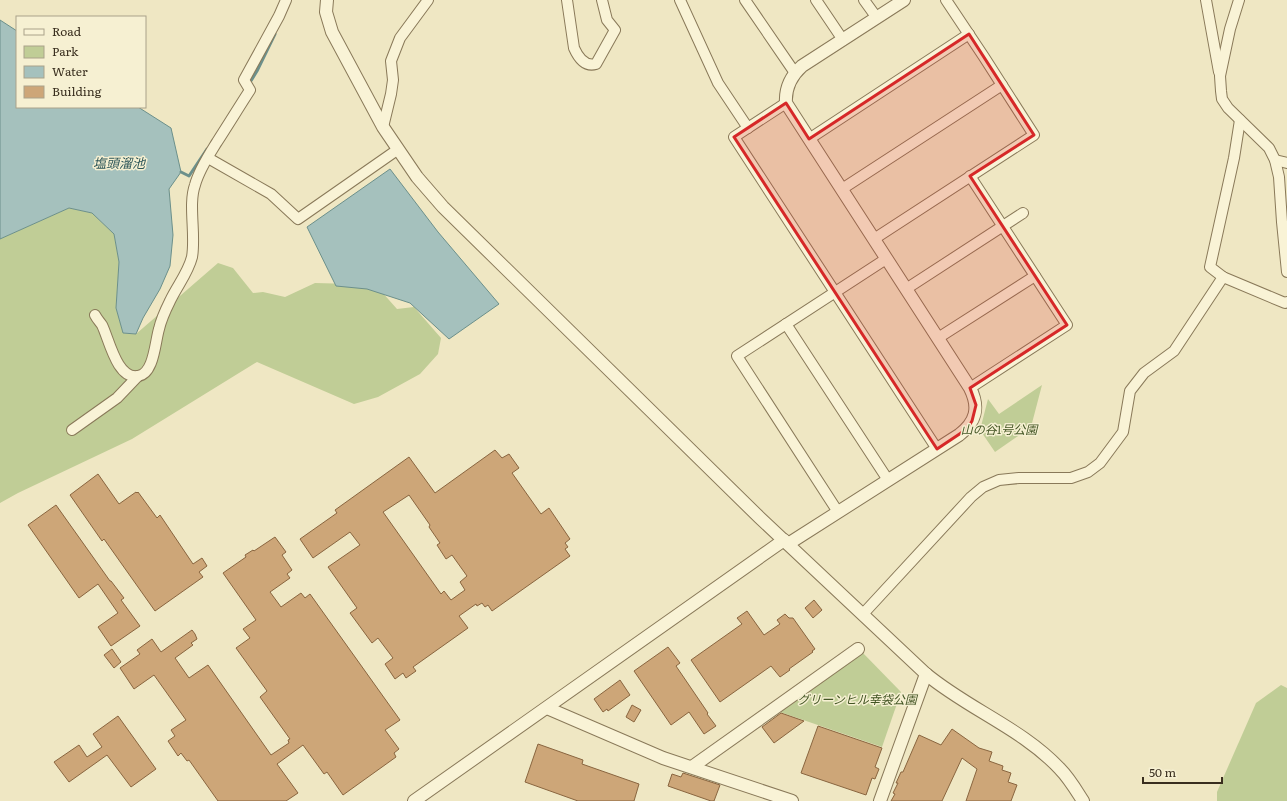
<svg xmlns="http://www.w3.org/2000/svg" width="1287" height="801" font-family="Literata,'Noto Sans JP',serif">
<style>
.green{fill:#c0cd96}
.water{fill:#a5c1bd;stroke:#6c908b}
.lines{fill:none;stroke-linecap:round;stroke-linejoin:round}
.stream{stroke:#6c908b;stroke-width:3}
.building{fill:#cda678;stroke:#89653f;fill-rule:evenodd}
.minor-casing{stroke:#897959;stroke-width:12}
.tertiary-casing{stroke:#897959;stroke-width:14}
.minor{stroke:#f9f3d6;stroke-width:10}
.tertiary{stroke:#f9f3d6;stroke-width:12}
.marked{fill:#d62828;fill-opacity:0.2;stroke:#d62828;stroke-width:3;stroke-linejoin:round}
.labels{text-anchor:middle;stroke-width:3;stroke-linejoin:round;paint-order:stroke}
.park-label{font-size:12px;font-style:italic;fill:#435524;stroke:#f6f0d2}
.water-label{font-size:13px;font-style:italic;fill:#2d5659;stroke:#f6f0d2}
</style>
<rect width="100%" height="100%" fill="#efe7c3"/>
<g class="green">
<path d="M69 208 92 213 114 234 119 262 116 308 123 333 136 334 218 263 233 268 253 293 263 292 285 297 315 283 353 284 381 291 397 309 414 307 441 338 438 354 420 374 378 397 354 404 257 362 132 439 18 493 0 503V239Z"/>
<path d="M1042 385 1031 427 995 452 980 430 988 399 999 414Z"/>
<path d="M861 651 901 692 882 747 777 711Z"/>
<path d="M1281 685 1287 688V801H1217V792L1256 703Z"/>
</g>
<g class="water">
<path d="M0 20 17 31V107H138L171 128 181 172 169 189 173 235 170 266 160 289 143 318 136 334 123 333 116 308 119 262 114 234 92 213 69 208 0 239Z"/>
<path d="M390 169 438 232 499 304 449 339 410 303 367 289 336 286 307 227Z"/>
</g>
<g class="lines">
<g class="stream">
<path d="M249 84 257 71 275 34"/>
<path d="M181 172 189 176 207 149"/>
</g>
</g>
<g class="building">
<path d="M495 450 502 458 509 454 519 468 512 473 541 514 549 508 570 539 565 543 568 547 565 549 570 556 492 611 488 605 485 607 482 603 477 606 476 604 459 616 468 628 413 667 416 671 406 678 403 673 395 679 385 664 393 658 378 638 372 643 350 613 357 608 328 567 360 545 350 532 313 558 300 539 337 513 335 510 409 457 435 493ZM409 495 430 525 429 527 440 543 437 545 446 559 452 555 467 576 460 582 465 590 451 600 444 591 441 594 383 512Z"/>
<path d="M98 474 119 504 136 492 137 493 138 492 157 518 160 515 193 564 202 558 207 566 199 572 203 577 155 611 104 539 102 541 70 495Z"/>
<path d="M56 505 110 581H111L124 598 121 600 140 626 111 646 98 627 118 613 98 584 79 598 28 525Z"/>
<path d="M275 537 286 552 282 555 292 570 287 574 290 578 270 592 281 607 301 593 305 598 310 594 400 720 385 730 399 749 394 753 396 757 343 795 327 772 324 774 303 745 277 764 298 793 286 801H218L189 760 187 761 181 753 178 756 168 741 175 736 171 730 186 720 154 675 134 689 120 668 140 654 137 650 152 639 161 652 192 630 195 634 197 639 191 643 193 645 175 658 189 678 208 665 271 755 289 743 288 740 290 739 260 697 267 691 236 648 250 638 243 629 256 620 223 573 246 557 245 555 253 550 254 551Z"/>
<path d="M814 600 822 610 813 618 805 608Z"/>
<path d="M747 611 764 635 780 624 777 620 785 614 789 618H793L815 649 812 651 813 652 789 669 790 670 780 677 771 666 720 702 691 660 742 624 737 618Z"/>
<path d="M668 647 680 663 676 666 708 713 707 714 716 726 704 734 689 712 671 725 634 671Z"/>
<path d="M112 649 121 662 114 668 104 655Z"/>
<path d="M620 680 630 695 608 711 607 709 603 712 594 699Z"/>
<path d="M632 705 641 710 634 722 626 717Z"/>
<path d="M781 713 804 721 774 743 762 727Z"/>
<path d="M118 716 156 769 131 787 107 755 69 782 54 762 79 745 87 757 102 747 93 734Z"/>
<path d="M818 726 882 748 875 767 879 769 875 779 872 778 866 795 801 773Z"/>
<path d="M952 729 979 748 992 752 989 761 1003 766 1002 770 1011 773 1008 782 1017 785 1011 801H966L977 769 962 758 942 801H891L895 794 893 793 898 783H896L901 772H903L919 735 941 745Z"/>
<path d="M538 744 583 760 582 764 639 784 634 801H578L525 782Z"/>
<path d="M683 773 720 785 714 801H711L668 786 672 774 681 777Z"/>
</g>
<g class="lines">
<g class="minor-casing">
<g id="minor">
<path d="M567 0 574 48C578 57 585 67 596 64L615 30 607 20 602 0"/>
<path d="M680 0 718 83 748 128"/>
<path d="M745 0 795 73"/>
<path d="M816 0 843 40"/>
<path d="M864 0 877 18"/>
<path d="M1206 0 1219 72"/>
<path d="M1239 0 1230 29 1220 76 1221 91 1222 99 1228 108 1269 148 1275 160 1279 177 1282 222 1287 272"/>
<path d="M786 103 734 137 937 449"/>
<path d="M1240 120 1234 158 1210 267 1223 277 1285 303 1287 302"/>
<path d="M383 127 391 94 393 80 391 61 400 38 428 0"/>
<path d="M809 139 969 34"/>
<path d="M208 158 271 194 298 219 397 150"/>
<path d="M1275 160 1287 163"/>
<path d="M970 176 1067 325 970 388"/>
<path d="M842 189 1002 85"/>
<path d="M874 239 1034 135 984 57 946 0"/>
<path d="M906 289 1023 213"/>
<path d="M95 315C97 319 100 322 102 325 109 339 117 380 138 376 154 374 155 342 159 329 161 320 166 309 170 301 177 286 188 273 192 257 196 235 188 204 195 185 199 170 209 155 217 142 228 125 239 107 250 90L244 80 279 16 286 0"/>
<path d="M786 324 888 480"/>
<path d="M938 338 1035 276"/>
<path d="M72 430 117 398 138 376"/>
<path d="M838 512 737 356 886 259"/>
<path d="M863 614 971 497 983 487 999 480 1019 478H1071L1088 472 1100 463 1123 432 1130 391 1144 373 1174 351 1223 277"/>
</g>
</g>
<g class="tertiary-casing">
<g id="tertiary">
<path d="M327 0 326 12 332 32 383 127 417 177 443 207 760 518 926 674C968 709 1023 729 1060 769 1069 778 1076 790 1083 801"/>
<path d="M788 544 959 435C976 422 980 408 970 388L786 103C785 88 791 76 802 66L904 0"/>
<path d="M547 708 663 758 792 801"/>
<path d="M692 767 858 649"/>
<path d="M414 801 784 540"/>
<path d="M880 801 926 674"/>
</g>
</g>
<use href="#minor" class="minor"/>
<use href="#tertiary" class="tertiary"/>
</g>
<path class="marked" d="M969 34 1034 135 970 176 1067 325 970 388 976 405 972 421 967 429 937 449 734 137 786 103 809 139Z"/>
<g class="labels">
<g class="park-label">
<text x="999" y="434">山の谷1号公園</text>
<text x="857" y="704">グリーンヒル幸袋公園</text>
</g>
<g class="water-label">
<text x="119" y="168">塩頭溜池</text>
</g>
</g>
<rect x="16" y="16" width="130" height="92" fill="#f6f0d2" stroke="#aaa28a"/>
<rect x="24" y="29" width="20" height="6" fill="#f9f3d6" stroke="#aaa28a"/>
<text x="52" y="36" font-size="12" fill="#392e1e">Road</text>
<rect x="24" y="46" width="20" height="12" fill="#c0cd96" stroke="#aaa28a"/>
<text x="52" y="56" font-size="12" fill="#392e1e">Park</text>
<rect x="24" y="66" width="20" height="12" fill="#a5c1bd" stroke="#aaa28a"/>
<text x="52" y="76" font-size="12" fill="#392e1e">Water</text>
<rect x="24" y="86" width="20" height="12" fill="#cda678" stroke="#aaa28a"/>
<text x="52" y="96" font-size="12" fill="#392e1e">Building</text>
<path d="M1143 777v6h79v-6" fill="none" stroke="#392e1e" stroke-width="2"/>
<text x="1149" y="777" font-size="12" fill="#392e1e" stroke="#f6f0d2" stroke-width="3" paint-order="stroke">50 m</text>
</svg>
